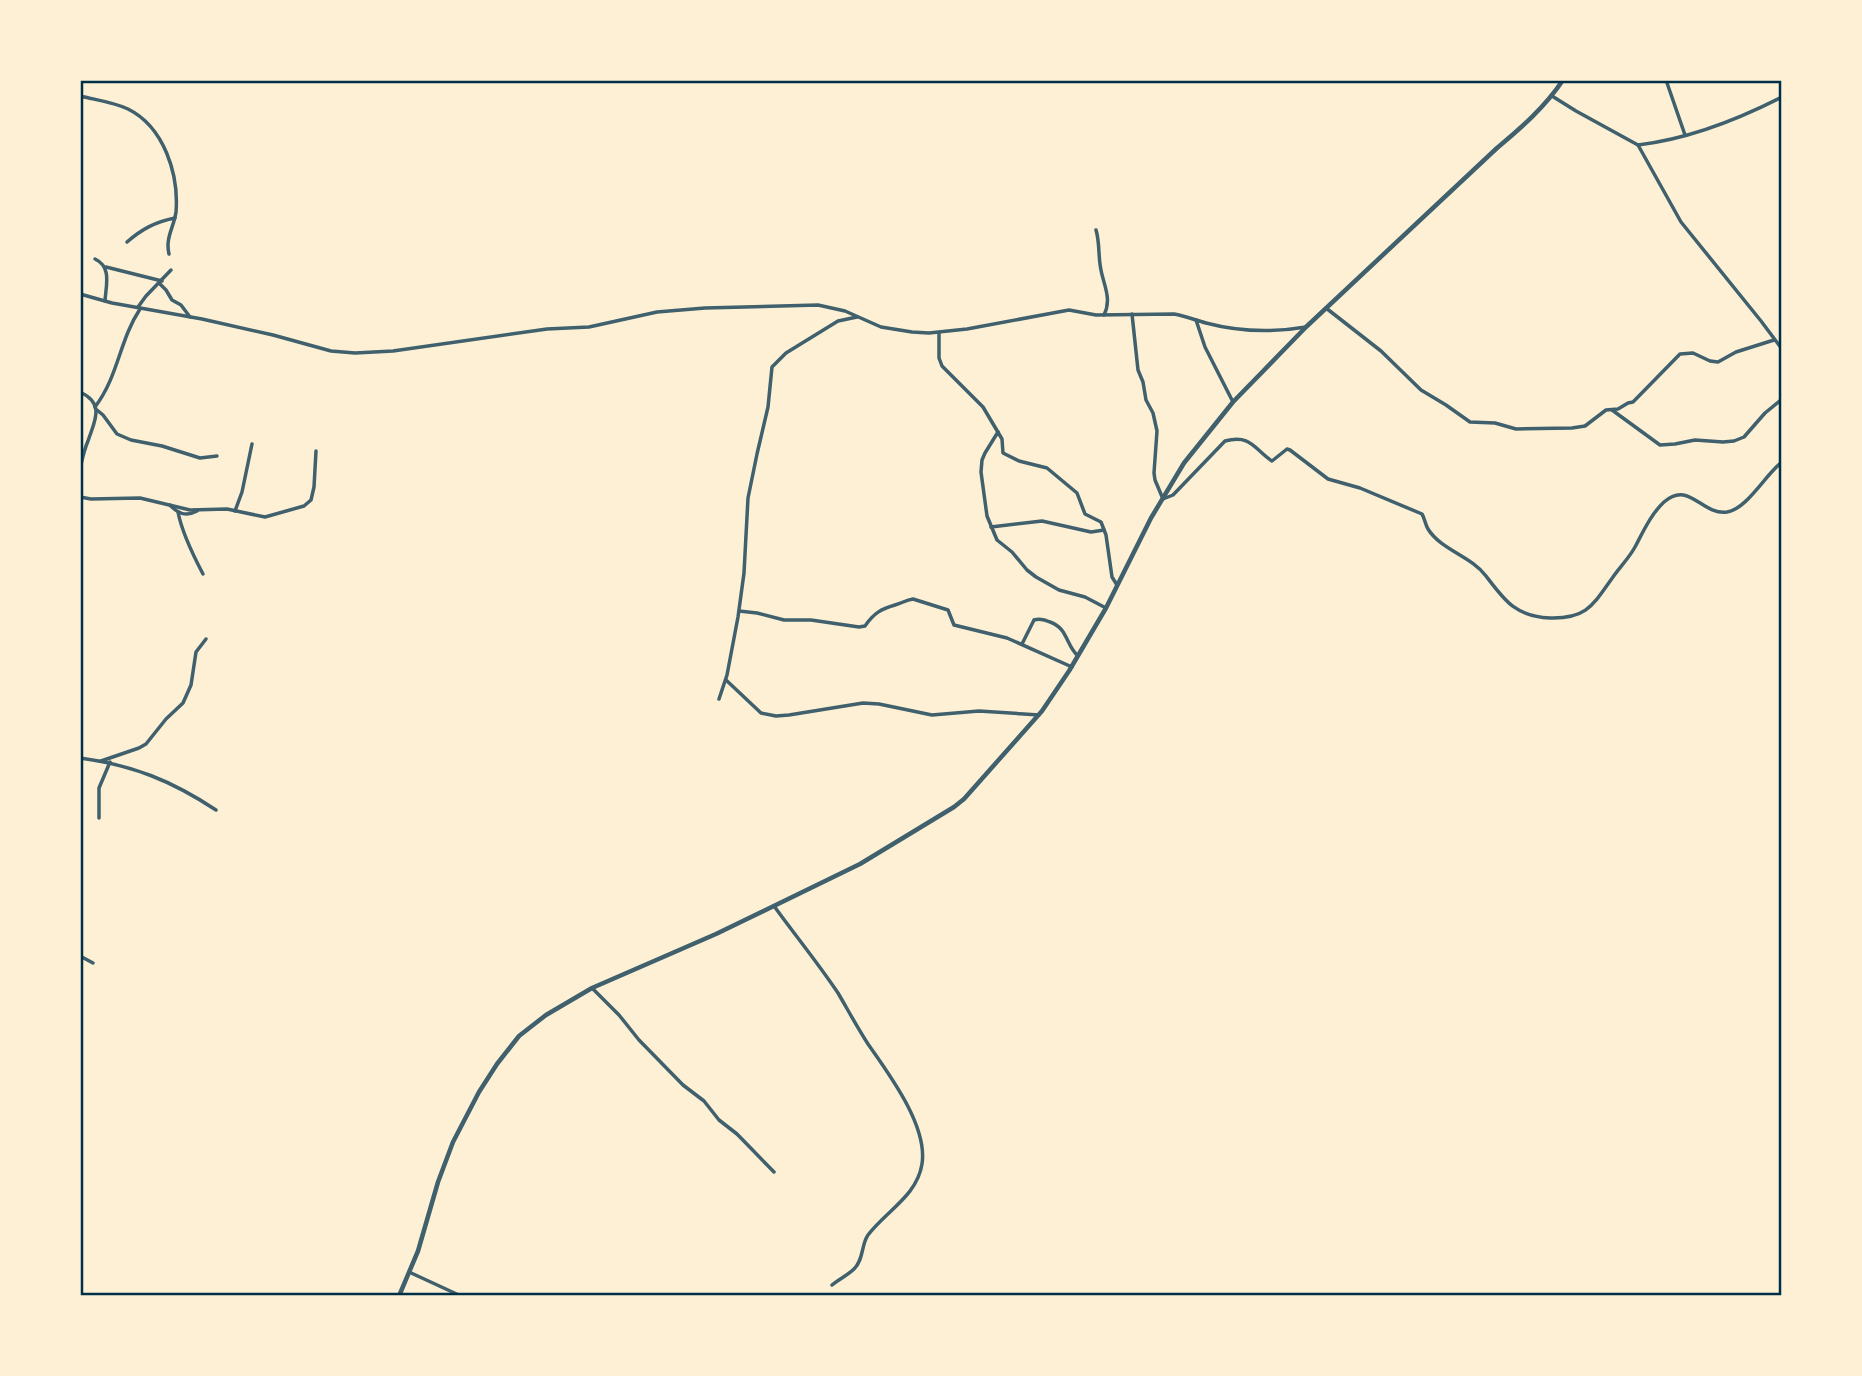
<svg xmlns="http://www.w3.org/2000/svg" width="1862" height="1376" font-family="Rubik,sans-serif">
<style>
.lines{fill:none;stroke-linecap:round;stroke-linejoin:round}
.minor{stroke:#3f606c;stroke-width:3.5}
.tertiary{stroke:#3f606c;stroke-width:4.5}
.neatline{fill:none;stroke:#003049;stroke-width:2.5}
</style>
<rect width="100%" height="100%" fill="#fdf0d5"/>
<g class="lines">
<g class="minor">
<path d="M1666 80 1685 135"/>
<path d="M80 96C96 100 113 102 128 109 164 127 179 174 176 212 174 227 165 238 169 254"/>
<path d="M1552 96 1576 111 1638 145 1681 222 1761 321 1782 349"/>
<path d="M1638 145C1689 139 1737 120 1782 97"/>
<path d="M1096 230C1100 243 1098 257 1101 270 1104 286 1112 299 1104 315"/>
<path d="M127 242C142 229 155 222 175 218"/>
<path d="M95 259C112 267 106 285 105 301"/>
<path d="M106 267 162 281"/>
<path d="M159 283 166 290 172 300 181 305 190 317"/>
<path d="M80 294 112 303 202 319 273 335 331 351 355 353 393 351 547 329 589 327 657 312 705 308 818 305 845 311 881 327 912 332 929 333 967 329 1069 310 1096 315 1174 314C1185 316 1195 320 1206 323 1240 332 1271 333 1306 327"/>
<path d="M138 307 146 296 171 270"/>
<path d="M1326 308 1381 351 1421 390 1446 405 1470 422 1495 423 1516 429 1572 428 1585 426 1606 410 1618 409 1628 403 1633 402 1680 354 1693 353 1710 361 1718 362 1736 352 1774 340"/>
<path d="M1132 314 1138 370 1143 382 1146 400 1153 413 1157 431 1154 473 1155 480 1163 499 1173 495 1225 441C1251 434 1254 449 1272 461L1287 449 1290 450 1328 479 1360 488 1422 514C1425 519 1425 524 1428 529 1441 550 1471 556 1486 576 1505 601 1515 616 1550 618 1587 619 1593 605 1613 577 1620 567 1629 558 1635 547 1643 532 1651 514 1664 502 1689 480 1701 515 1727 512 1747 509 1765 475 1782 462"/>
<path d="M1196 320 1205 347 1233 402"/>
<path d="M939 333V358L942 366 983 407 1002 439 1003 453 1019 461 1047 468 1077 493 1085 514 1101 522 1106 535 1112 577 1117 585"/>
<path d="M80 392C106 404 94 422 88 441 84 450 82 460 80 469"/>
<path d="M95 407C119 375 119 341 140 309"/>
<path d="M97 410 103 415 117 434 131 440 162 446 200 458 217 456"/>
<path d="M1612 410 1660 445 1675 444 1695 440 1723 442 1734 441 1744 437 1765 413 1782 399"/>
<path d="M998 432 985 453 982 460 981 472 987 516 997 540 1012 552 1027 570 1036 577 1059 590 1085 597 1106 608"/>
<path d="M80 497 91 499 140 498 190 510 227 509 265 517 304 506 311 500 314 487 316 451"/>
<path d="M170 505C178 514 186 517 197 511"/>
<path d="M235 511 242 492 252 444"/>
<path d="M178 512C182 533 193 555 203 574"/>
<path d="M991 527 1042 521 1091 532 1104 530"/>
<path d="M739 611 757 613 784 620H811L859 627 865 626C874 613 881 609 895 605 902 603 906 600 913 599L948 610 954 625 1007 638 1072 667"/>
<path d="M1022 644 1034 620C1040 618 1044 619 1050 622 1068 628 1066 646 1078 656"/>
<path d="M726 680 761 713 776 716 789 715 863 703 879 704 932 715 979 711 1039 715"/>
<path d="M719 699 727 675 738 617 744 573 748 498 757 454 768 407 772 367 786 353 838 321 857 317"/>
<path d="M80 758C133 765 172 781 216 810"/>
<path d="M101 761 139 748 146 744 166 719 183 703 191 685 196 652 206 639"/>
<path d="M99 818V788L110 762"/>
<path d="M774 906C795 935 818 963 838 993 848 1010 857 1027 868 1044 889 1074 928 1126 922 1164 917 1196 886 1211 868 1235 861 1245 864 1259 854 1269 848 1275 839 1279 832 1285"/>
<path d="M80 956 93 963"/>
<path d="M592 988 619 1015 639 1040 683 1085 704 1101 719 1120 737 1134 774 1172"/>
<path d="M409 1272 461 1296"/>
</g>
<path class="tertiary" d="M399 1296 418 1251 438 1182 453 1142 479 1092 497 1064 519 1036 546 1015 592 988 716 934 860 864 954 807 964 799 1042 711 1069 671 1106 608 1151 518 1184 463 1233 402 1306 327 1497 148C1521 128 1545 107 1563 80"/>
</g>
<rect width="1862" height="1376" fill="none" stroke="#fdf0d5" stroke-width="164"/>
<rect x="82" y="82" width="1698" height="1212" class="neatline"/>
</svg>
